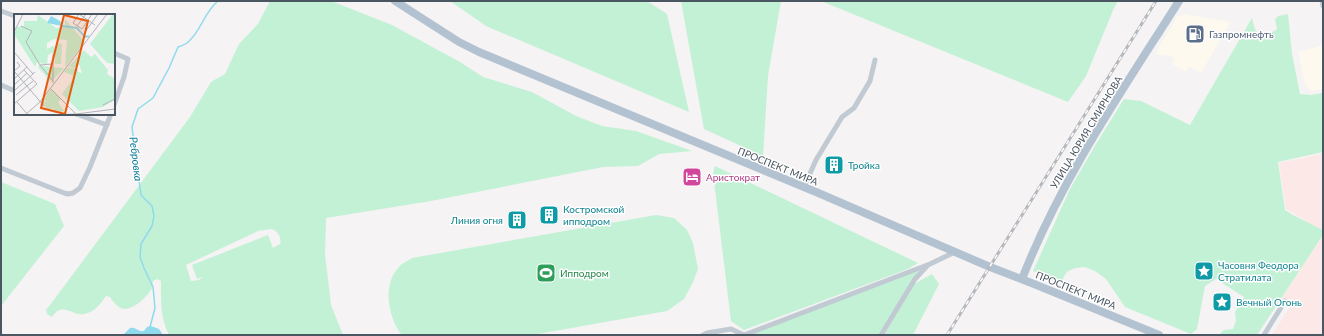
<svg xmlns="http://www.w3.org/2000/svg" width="1324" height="336" font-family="Lato,sans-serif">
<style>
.commercial{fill:#fdf9ef}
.medical{fill:#fce8e6}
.green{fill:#c3f1d5;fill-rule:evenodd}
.water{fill:#90daee}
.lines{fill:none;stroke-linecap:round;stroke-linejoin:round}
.stream{stroke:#90daee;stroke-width:1.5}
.street{stroke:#c1cad2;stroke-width:5}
.primary{stroke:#b3c2d1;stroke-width:8}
.rail-casing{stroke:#b5b8bd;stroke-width:3}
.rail{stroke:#fff;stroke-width:1.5;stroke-dasharray:4.5;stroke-linecap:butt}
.labels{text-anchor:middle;stroke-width:3;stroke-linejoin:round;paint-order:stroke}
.service-label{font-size:10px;fill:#4e5e75;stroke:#fff;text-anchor:start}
.street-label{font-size:10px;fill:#4a5661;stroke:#fff}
.culture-label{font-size:10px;fill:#0d838f;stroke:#fff;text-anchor:start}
.hotel-label{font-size:10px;fill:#b23c85;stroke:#fff;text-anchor:start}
.leisure-label{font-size:10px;fill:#27864d;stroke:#fff;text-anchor:start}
.water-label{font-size:11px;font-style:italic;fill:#0c7c9b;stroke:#fff}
.inset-river{fill:none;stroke:#90daee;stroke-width:2}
.inset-road{fill:none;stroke:#b1b4b9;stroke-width:1}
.view{fill:#e8590c;fill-opacity:0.15;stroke:#e8590c;stroke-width:2}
.inset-edge{fill:none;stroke:#4a5661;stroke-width:2}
</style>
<rect width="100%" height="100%" fill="#f5f3f3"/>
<g class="commercial">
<path d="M1184 14 1231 22 1201 73 1189 67 1186 72 1172 64 1175 58 1170 56 1156 54 1159 47 1177 17Z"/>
<path d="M1323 45V89L1311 91 1305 85 1298 52Z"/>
</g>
<g class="medical">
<path d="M1323 154V231L1286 209 1279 163Z"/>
<path d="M1323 236V335H1272L1292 304 1282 298Z"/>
</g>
<g class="green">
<path d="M270 1H331L392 25 460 62 483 77 532 92 576 116 602 126 636 131 692 151 659 154 638 166 603 167 431 201 326 218 325 254 331 305 343 335H169C160 317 161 300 161 281L157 279 153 281C153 283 152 286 152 288 148 296 131 313 121 308 116 306 113 301 110 297L106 296C100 304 95 312 84 314 71 316 63 301 52 317L47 314 46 310 53 301 190 117 211 82 225 74 239 44 258 24ZM271 229C278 230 282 238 280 244L273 248 268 235 192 265 197 279 203 277 199 280 191 281 186 265 258 231Z"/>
<path d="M450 1H647L667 14 689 112 486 26Z"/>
<path d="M681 1H781L768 76 763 156 704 129Z"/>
<path d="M821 1H1118L1114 8 1086 76 1068 102Z"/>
<path d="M1288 14 1292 54 1300 94 1311 95 1323 93V152L1278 162 1285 210 1293 215 1323 230V235L1257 335H1219L1224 330 1233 329 1236 321 1235 312 1244 297 1216 279 1205 286 1197 329 1191 334 1125 307 1106 279 1095 271 1085 267 1076 268 1068 271 1064 276 1062 283 1033 271 1070 189 1096 144 1124 99 1141 101 1190 125 1252 18C1255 30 1255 36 1268 33 1272 32 1274 32 1277 29L1275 19 1278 16Z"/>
<path d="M715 166 918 263 908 269 744 330 731 321 713 173Z"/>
<path d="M1 182 55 204 64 226 1 306Z"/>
<path d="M656 215 674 218 687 230 693 243 698 269 693 282 684 299 667 311 532 335H402C388 318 382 284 399 267 402 263 408 261 412 258Z"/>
<path d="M919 270 878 335H748Z"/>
<path d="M932 274 939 284 913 335H884L914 284Z"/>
</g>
<path class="water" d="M151 326 159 329 163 335H123L130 328C137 327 137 332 144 331L147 327Z"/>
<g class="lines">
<path class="stream" d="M150 327 155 308 153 287 144 268 140 257 141 244 152 226 154 216 152 206 141 195 132 127 138 109 153 98 169 68 178 47C181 46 184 45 187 43 201 32 204 12 218 1"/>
<g class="street">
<path d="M1322 1 1323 6"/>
<path d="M1 11 15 16"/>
<path d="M114 53 128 59 124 77 114 105"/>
<path d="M1 85 15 91"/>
<path d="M76 114 107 125"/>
<path d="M1 168 64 193 68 194 73 193 80 188 90 167 111 114"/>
<path d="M804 187 816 160 842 117 854 108 870 81 875 60"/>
<path d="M703 335 707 333 731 329 744 335 930 264 955 252"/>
<path d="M881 335 915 279 927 266"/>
<path d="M1264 335 1285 301"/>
</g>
<g class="primary">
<path d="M395 1 459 42 479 52 816 192 990 267 1034 284 1159 335"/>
<path d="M1022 279C1061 179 1122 91 1179 1"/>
</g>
<g class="rail-casing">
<path id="rail" d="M947 335 1156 1"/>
</g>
<use href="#rail" class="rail"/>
</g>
<defs>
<g id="fuel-square" transform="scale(1)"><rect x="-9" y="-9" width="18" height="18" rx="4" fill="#5c6f8a" stroke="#fff"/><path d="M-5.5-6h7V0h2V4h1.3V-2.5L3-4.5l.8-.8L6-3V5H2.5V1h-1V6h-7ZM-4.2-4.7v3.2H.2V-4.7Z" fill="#fff"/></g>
<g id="building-square" transform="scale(1)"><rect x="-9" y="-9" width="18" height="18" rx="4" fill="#0f9aa8" stroke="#fff"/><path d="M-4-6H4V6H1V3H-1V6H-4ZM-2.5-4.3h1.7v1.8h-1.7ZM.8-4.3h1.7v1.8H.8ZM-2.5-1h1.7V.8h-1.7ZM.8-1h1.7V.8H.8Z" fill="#fff"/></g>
<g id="hotel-square" transform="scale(1)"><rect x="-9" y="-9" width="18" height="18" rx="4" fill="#d1479c" stroke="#fff"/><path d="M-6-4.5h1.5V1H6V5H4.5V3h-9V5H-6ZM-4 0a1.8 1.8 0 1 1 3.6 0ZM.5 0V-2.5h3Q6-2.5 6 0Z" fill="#fff"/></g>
<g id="sight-square" transform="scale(1)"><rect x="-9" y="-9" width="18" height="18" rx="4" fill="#0f9aa8" stroke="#fff"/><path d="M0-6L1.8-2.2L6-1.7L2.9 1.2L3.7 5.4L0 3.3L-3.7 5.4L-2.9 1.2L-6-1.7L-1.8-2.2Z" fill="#fff"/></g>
<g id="stadium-square" transform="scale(1)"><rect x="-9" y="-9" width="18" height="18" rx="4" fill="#2e9e5b" stroke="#fff"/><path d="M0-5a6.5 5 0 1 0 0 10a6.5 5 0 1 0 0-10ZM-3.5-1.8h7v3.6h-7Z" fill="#fff"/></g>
</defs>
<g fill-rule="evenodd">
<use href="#fuel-square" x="1195" y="34"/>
<use href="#building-square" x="834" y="165"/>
<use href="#hotel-square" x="692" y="177"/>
<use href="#building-square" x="549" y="215"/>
<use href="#building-square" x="517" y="220"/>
<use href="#sight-square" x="1204" y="271"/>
<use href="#stadium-square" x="546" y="273"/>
<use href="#sight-square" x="1222" y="302"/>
</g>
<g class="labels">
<g class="service-label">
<text x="1209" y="38">Газпромнефть</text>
</g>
<g class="street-label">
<text transform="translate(1086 132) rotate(-59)" y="4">УЛИЦА ЮРИЯ СМИРНОВА</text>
<text transform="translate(778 166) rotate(22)" y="4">ПРОСПЕКТ МИРА</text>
<text transform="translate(1076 290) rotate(22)" y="4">ПРОСПЕКТ МИРА</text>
</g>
<g class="culture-label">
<text x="848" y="169">Тройка</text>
<text x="563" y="213">Костромской<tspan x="563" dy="12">ипподром</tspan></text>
<text x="503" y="224" text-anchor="end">Линия огня</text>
<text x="1218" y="269">Часовня Феодора<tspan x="1218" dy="12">Стратилата</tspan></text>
<text x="1236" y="306">Вечный Огонь</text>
</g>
<g class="hotel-label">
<text x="706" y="181">Аристократ</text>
</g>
<g class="leisure-label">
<text x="560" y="277">Ипподром</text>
</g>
<g class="water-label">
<text transform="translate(136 159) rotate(83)" y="4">Ребровка</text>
</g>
</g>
<g transform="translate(14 14)">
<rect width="101" height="101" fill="#f5f3f3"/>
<path d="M99 0H101V50L93 49 76 30ZM24 1 42 14 51 13V5L69 26 70 29 51 53 53 26 40 25 33 29V35L39 32 41 34 43 29 48 30 47 50H41V40L38 39 34 41 33 51 23 48 21 53 0 20 3 13 10 12V7H23ZM70 36 77 43 81 40 94 56 93 60 101 65V85L89 93 65 97 48 80 61 62 50 58 53 54 64 55V58L68 59 65 50 61 54 54 53ZM25 51 37 53 50 54 37 68 24 53ZM37 75 47 85 44 88 50 97 40 99V94L34 96 27 88H33L30 85Z" fill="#c3f1d5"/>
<path d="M37 2 46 7 48 12 33 9Z" fill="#90daee"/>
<path class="inset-river" d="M48 12 63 14 71 23 75 22"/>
<path class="inset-road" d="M65 0 59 9 68 15 78 0M65 0 81 11M7 12 18 17 12 28 26 51 38 50M63 12 72 0M0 18 9 0M71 18 84 0M0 38 19 60M39 40V69M26 51 39 67M0 57 30 92M0 57 6 52 3 48M0 65 13 53M0 71 13 59M36 74 63 101M0 77 21 58M2 81 19 67M3 88 14 101M0 90 23 70 10 56M89 91 101 85M62 100 101 95M11 101 26 88 93 0M34 101 62 100"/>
<path class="view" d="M50 1 74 7 51 100 27 94Z"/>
<rect width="101" height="101" class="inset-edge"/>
</g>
<rect width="1324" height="336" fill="none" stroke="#4a5661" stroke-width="4"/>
</svg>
